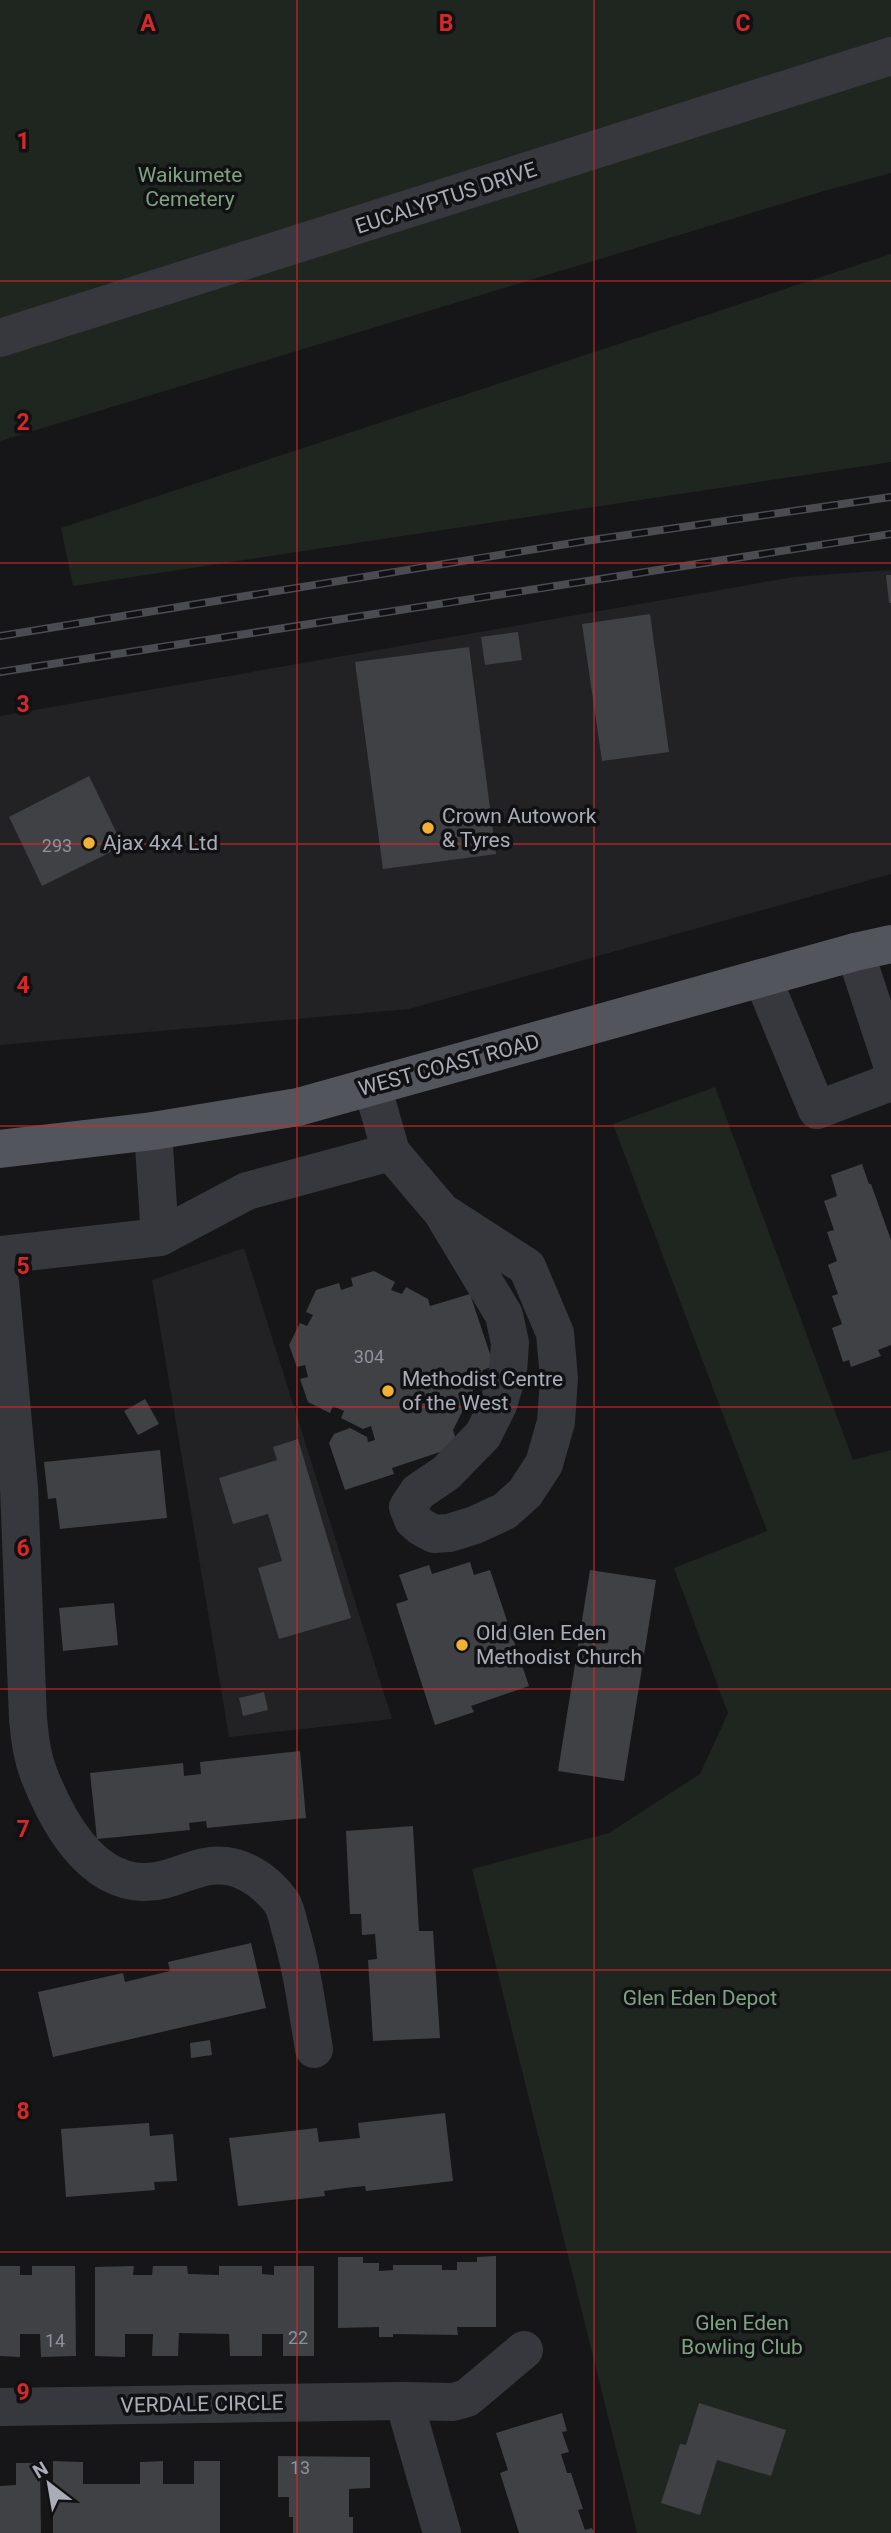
<svg xmlns="http://www.w3.org/2000/svg" width="891" height="2533" font-family="Roboto,sans-serif">
<style>
.built{fill:#222225}
.green{fill:#1e261f}
.building{fill:#404145}
.lines{fill:none;stroke-linecap:round;stroke-linejoin:round}
.minor{stroke:#37383d;stroke-width:38}
.major{stroke:#53555c;stroke-width:38}
.rail-casing{stroke:#4a4c52;stroke-width:8}
.rail{stroke:#111113;stroke-width:5;stroke-dasharray:16;stroke-linecap:butt}
.grid{fill:none;stroke:#d62828;stroke-width:2;stroke-opacity:0.55}
.poi-dot{fill:#f2b134;stroke:#111113;stroke-width:2.5}
.labels{text-anchor:middle;stroke-width:7;stroke-linejoin:round;paint-order:stroke}
.number-label{font-size:18px;fill:#8e929b}
.park-label{font-size:21px;fill:#7fa381;stroke:#111113}
.street-label{font-size:21px;fill:#a8adb8;stroke:#111113}
.poi-label{font-size:21px;fill:#a8adb8;stroke:#111113;text-anchor:start}
.grid-label{font-size:23px;text-anchor:middle;font-weight:bold;fill:#d62828;stroke:#111113;stroke-width:7;stroke-linejoin:round;paint-order:stroke}
</style>
<rect width="100%" height="100%" fill="#161618"/>
<g class="built">
<path d="M891 570V874L409 1009 0 1045V716L794 577Z"/>
<path d="M244 1248 392 1719 229 1737 152 1280Z"/>
</g>
<g class="green">
<path d="M0 0H891V173L824 191 0 441Z"/>
<path d="M891 254V462L73 586 61 528Z"/>
<path d="M715 1087 853 1460 891 1450V2533H637L472 1869 609 1833 700 1774 728 1713 674 1568 767 1531 613 1124Z"/>
</g>
<g class="building">
<path d="M886 575H891V603H889Z"/>
<path d="M650 614 669 752 602 761 582 624Z"/>
<path d="M518 632 522 660 485 665 481 637Z"/>
<path d="M469 647 496 854 383 869 355 662Z"/>
<path d="M89 776 123 846 42 886 9 817Z"/>
<path d="M862 1164 869 1184H871L891 1240V1345L878 1350 881 1356 851 1367 849 1360 843 1362 832 1328 842 1324 832 1296 838 1294 828 1265 837 1261 827 1232 834 1230 824 1201 837 1196 831 1175Z"/>
<path d="M374 1271 395 1282 391 1290 402 1294 406 1287 428 1299 430 1306 470 1294 494 1366 483 1370 453 1430 458 1446 392 1468 394 1474 345 1490 329 1443 334 1434 350 1428 367 1437 368 1442 375 1440 371 1426 363 1429 341 1418 344 1411 333 1406 330 1413 308 1402 300 1379 308 1377 305 1365 297 1367 289 1345 300 1323 307 1326 313 1315 306 1312 316 1290 339 1283 341 1290 353 1286 351 1278Z"/>
<path d="M145 1399 159 1424 138 1435 124 1411Z"/>
<path d="M298 1439 351 1618 279 1639 258 1568 282 1561 268 1514 233 1524 219 1478 277 1460 273 1447Z"/>
<path d="M160 1450 167 1518 60 1529 56 1498 48 1499 44 1462Z"/>
<path d="M470 1562 474 1575 490 1570 529 1686 471 1706 474 1712 435 1725 396 1604 408 1600 399 1575 429 1565 432 1574Z"/>
<path d="M590 1570 656 1580 624 1781 558 1771Z"/>
<path d="M114 1603 118 1645 63 1651 59 1608Z"/>
<path d="M264 1692 268 1710 243 1716 239 1698Z"/>
<path d="M300 1751 306 1818 207 1828 206 1821 189 1823 190 1830 97 1839 90 1773 183 1763 184 1776 201 1774 200 1762Z"/>
<path d="M413 1826 419 1931H433L440 2038 373 2041 368 1960 377 1959 375 1934 362 1935 361 1914H350L346 1831Z"/>
<path d="M251 1943 266 2008 53 2057 38 1992 123 1973 125 1982 170 1971 168 1962Z"/>
<path d="M210 2040 212 2055 191 2058 190 2043Z"/>
<path d="M445 2113 453 2181 366 2191 365 2186 345 2188 324 2191 325 2196 238 2206 229 2138 317 2128 319 2142 360 2138 358 2123Z"/>
<path d="M149 2123 150 2136 173 2134 177 2181 154 2182 155 2190 66 2197 61 2129Z"/>
<path d="M496 2256V2327H457L458 2335 393 2334V2337H379V2327L338 2328V2257H363V2263H379V2271L393 2270V2265H442V2270H457V2262H477V2257Z"/>
<path d="M0 2266H20V2275H32V2266H75L76 2356 41 2357 40 2334H20V2357L0 2356Z"/>
<path d="M134 2266 133 2275H152L153 2266H187L188 2274 219 2275V2266H262V2274L274 2275V2266H314V2356H283V2334H262V2356H230L229 2334 179 2333 178 2356H152L153 2334H125V2357L95 2356V2267Z"/>
<path d="M699 2403 786 2430 771 2476 717 2460 700 2515 661 2503 680 2444 686 2445Z"/>
<path d="M562 2413 567 2431 562 2432 569 2452 561 2454 567 2473H571L583 2509 578 2510 585 2530 592 2528 594 2533H519L500 2473 508 2470 496 2433Z"/>
<path d="M278 2456 370 2457V2488L349 2489V2517H353V2533H293V2517H289V2497H278Z"/>
<path d="M53 2461 83 2462V2484H140V2462L163 2461V2484H194V2461H220V2533H53Z"/>
<path d="M16 2463H40L41 2533H0V2486L16 2485Z"/>
</g>
<g class="lines">
<g class="minor">
<path d="M0 338 891 56"/>
<path d="M855 952 891 1061"/>
<path d="M763 979 817 1110 891 1082"/>
<path d="M372 1086 391 1152 442 1212 527 1267 555 1333 559 1378 556 1422 544 1464 525 1493 505 1511 475 1525 449 1533 434 1534 421 1527 413 1520 408 1507 418 1492 446 1473 483 1435 498 1405 508 1372 510 1343 504 1315 442 1212"/>
<path d="M153 1131 160 1237"/>
<path d="M0 1255 160 1237 247 1191 391 1152"/>
<path d="M0 1282 19 1488 28 1719C30 1739 32 1758 40 1777 57 1820 89 1880 142 1882 165 1883 183 1872 204 1867 236 1860 264 1878 282 1903 286 1910 288 1920 290 1928 302 1968 307 2008 314 2049"/>
<path d="M404 2401 453 2402 467 2398 524 2350"/>
<path d="M0 2407 404 2401 442 2533"/>
</g>
<path class="major" d="M0 1149 153 1131 298 1107 855 952 891 944"/>
<g class="rail-casing">
<g id="rail">
<path d="M0 636 585 541 891 497"/>
<path d="M0 672 891 534"/>
</g>
</g>
<use href="#rail" class="rail"/>
</g>
<path class="grid" d="M297 0V2533M594 0V2533M0 281H891M0 563H891M0 844H891M0 1126H891M0 1407H891M0 1689H891M0 1970H891M0 2252H891"/>
<g class="poi-dot">
<circle cx="428" cy="828" r="7"/>
<circle cx="89" cy="843" r="7"/>
<circle cx="388" cy="1391" r="7"/>
<circle cx="462" cy="1645" r="7"/>
</g>
<g class="labels">
<g class="number-label">
<text x="57" y="852">293</text>
<text x="369" y="1363">304</text>
<text x="298" y="2344">22</text>
<text x="55" y="2347">14</text>
<text x="300" y="2474">13</text>
</g>
<g class="park-label">
<text x="190" y="182">Waikumete<tspan x="190" dy="24">Cemetery</tspan></text>
<text x="700" y="2005">Glen Eden Depot</text>
<text x="742" y="2330">Glen Eden<tspan x="742" dy="24">Bowling Club</tspan></text>
</g>
<g class="street-label">
<text transform="translate(446 198) rotate(-18)" y="7">EUCALYPTUS DRIVE</text>
<text transform="translate(449 1065) rotate(-15)" y="7">WEST COAST ROAD</text>
<text transform="translate(202 2404) rotate(-1)" y="7">VERDALE CIRCLE</text>
</g>
<g class="poi-label">
<text x="442" y="823">Crown Autowork<tspan x="442" dy="24">&amp; Tyres</tspan></text>
<text x="103" y="850">Ajax 4x4 Ltd</text>
<text x="402" y="1386">Methodist Centre<tspan x="402" dy="24">of the West</tspan></text>
<text x="476" y="1640">Old Glen Eden<tspan x="476" dy="24">Methodist Church</tspan></text>
</g>
</g>
<g class="grid-label">
<text x="148" y="31">A</text>
<text x="446" y="31">B</text>
<text x="743" y="31">C</text>
<text x="23" y="149">1</text>
<text x="23" y="430">2</text>
<text x="23" y="712">3</text>
<text x="23" y="993">4</text>
<text x="23" y="1274">5</text>
<text x="23" y="1556">6</text>
<text x="23" y="1837">7</text>
<text x="23" y="2119">8</text>
<text x="23" y="2400">9</text>
</g>
<g transform="translate(49 2484) rotate(329)" stroke="#111113" stroke-width="5" paint-order="stroke">
<path d="M0-5L12 26L0 18L-12 26Z" fill="#a8adb8"/>
<text y="-10" font-size="19" font-weight="bold" text-anchor="middle" fill="#a8adb8">N</text>
</g>
</svg>
